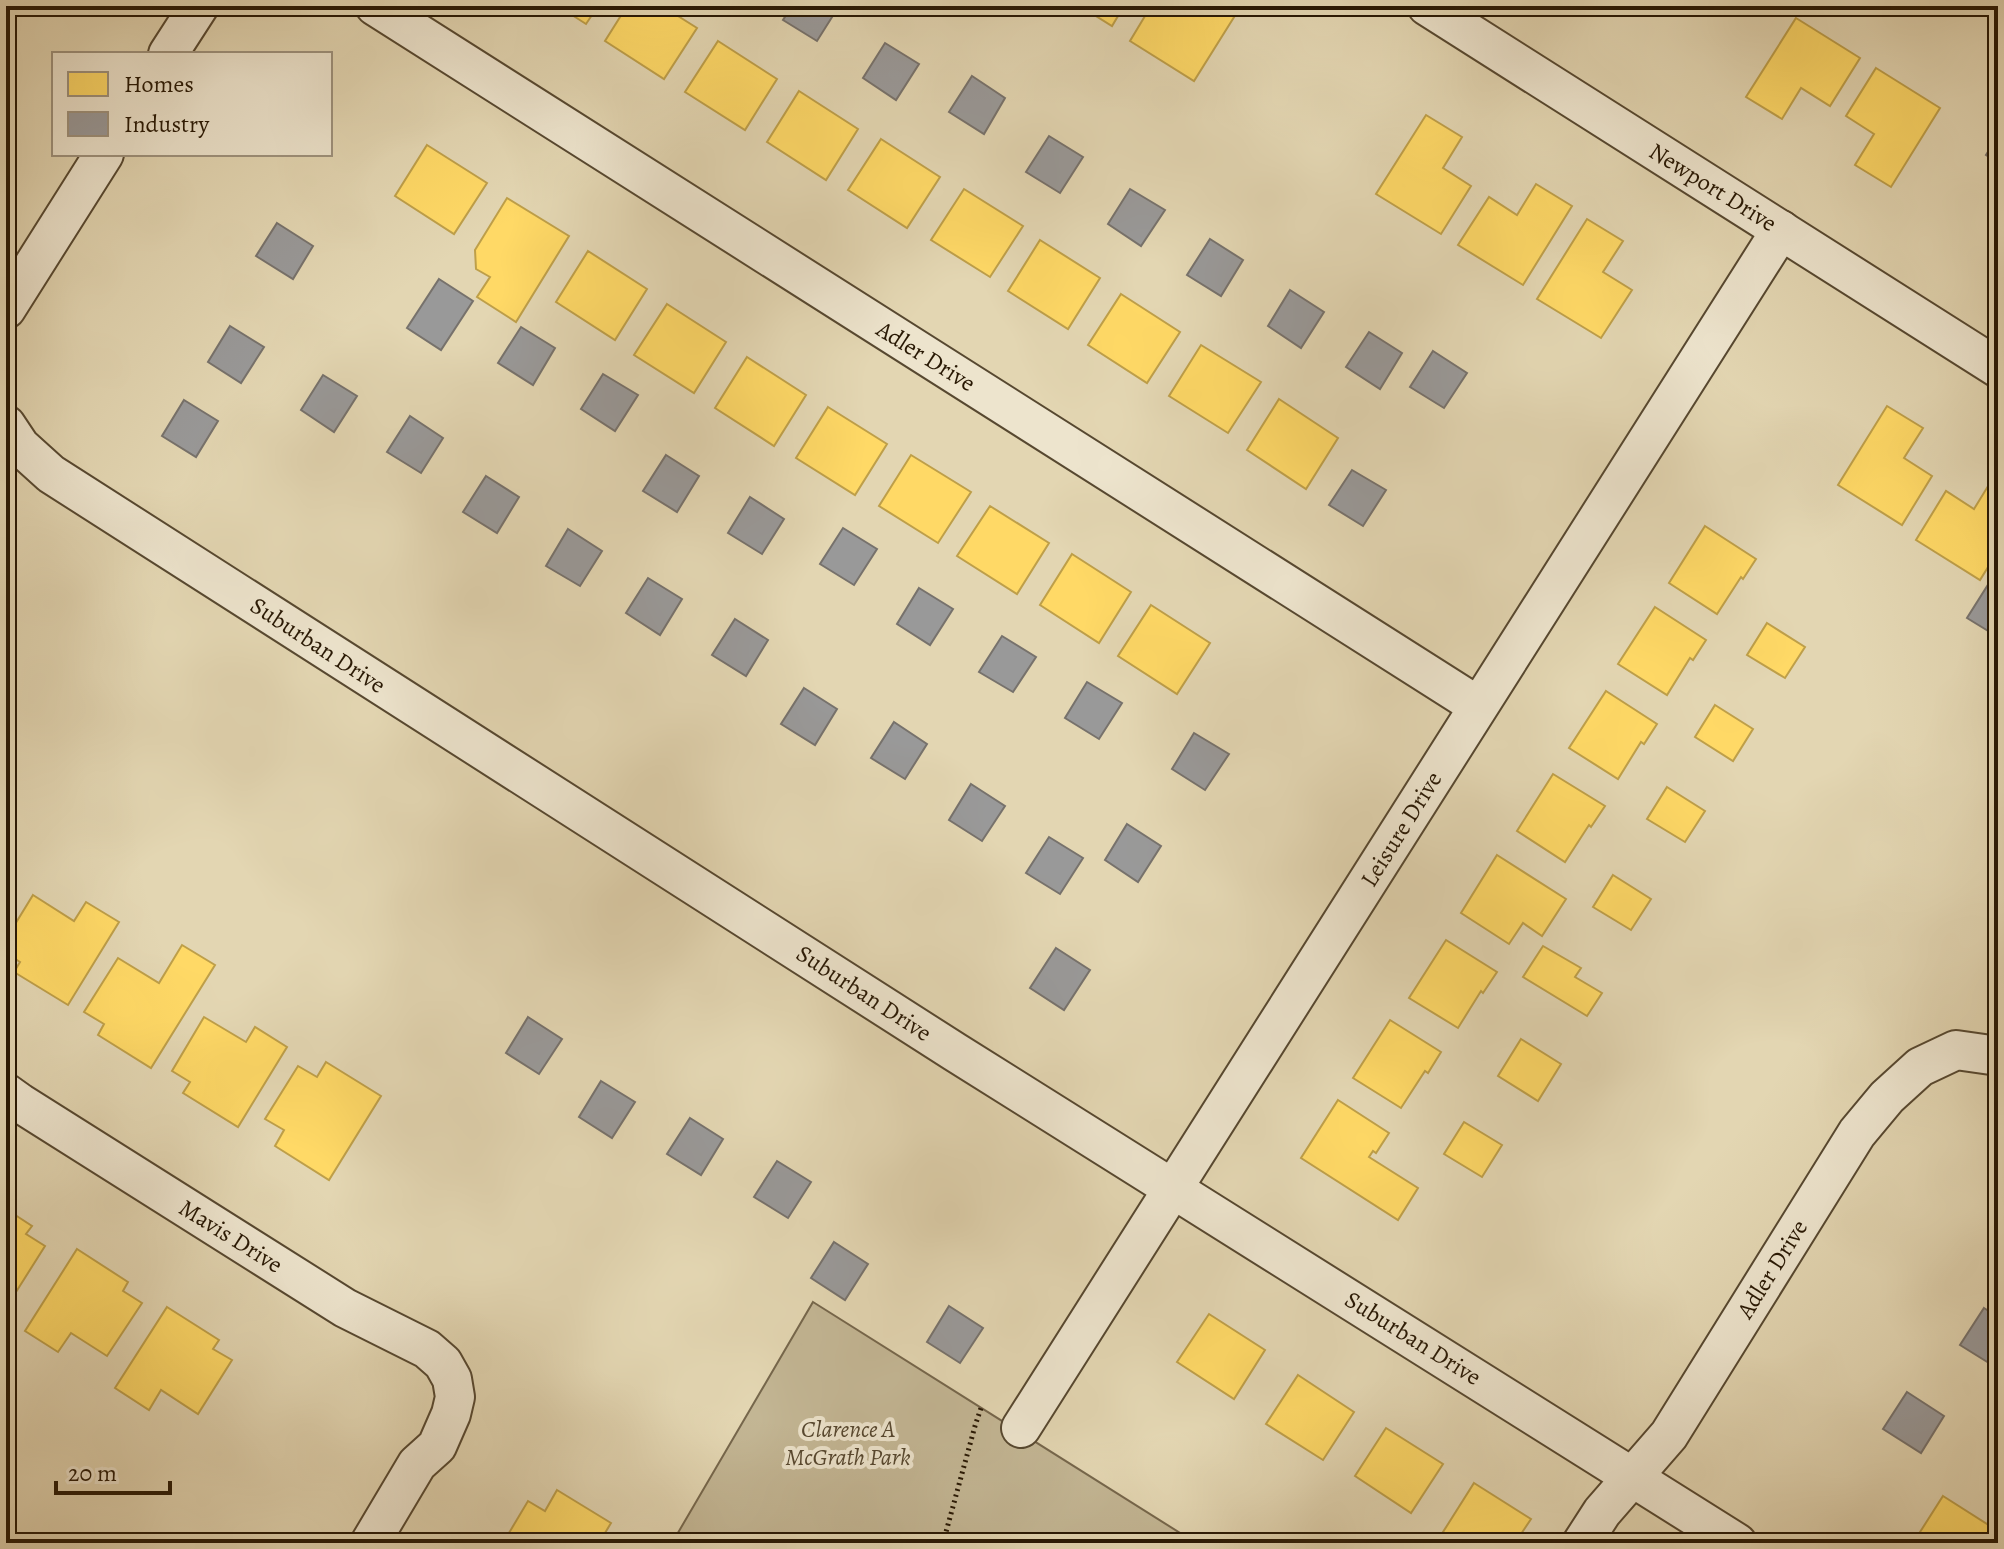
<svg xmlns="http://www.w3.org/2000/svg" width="2004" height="1549" font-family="Alegreya,serif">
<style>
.green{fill:#c3b694;stroke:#76674c;stroke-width:2}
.homes{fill:#ffd966;stroke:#be9f49;stroke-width:2}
.industry{fill:#999;stroke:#77726c;stroke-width:2}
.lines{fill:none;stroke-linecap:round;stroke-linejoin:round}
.minor-casing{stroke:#574830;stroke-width:42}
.path{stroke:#281804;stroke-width:5;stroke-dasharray:2 4;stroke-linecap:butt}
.minor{stroke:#ede4cd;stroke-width:38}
.labels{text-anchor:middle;stroke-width:8;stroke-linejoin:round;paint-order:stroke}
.street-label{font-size:24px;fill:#281804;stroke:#ede4cd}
.park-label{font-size:24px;font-style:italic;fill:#56472f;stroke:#ede4cd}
</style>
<rect width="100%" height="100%" fill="#e3d6b2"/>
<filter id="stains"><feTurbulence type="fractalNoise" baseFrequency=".0025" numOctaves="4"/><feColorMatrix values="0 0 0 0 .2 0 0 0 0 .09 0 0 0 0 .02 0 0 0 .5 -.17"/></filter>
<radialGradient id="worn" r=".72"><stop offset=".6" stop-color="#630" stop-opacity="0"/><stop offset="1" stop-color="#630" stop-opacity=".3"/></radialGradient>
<path class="green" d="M813 1302 1196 1543H672Z"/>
<g class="homes">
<path d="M558 6H598L586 24Z"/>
<path d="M627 6H662L697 28 664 79 605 41Z"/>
<path d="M1080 6H1124L1112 26Z"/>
<path d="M1151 6H1182L1188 10 1191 6H1241L1194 81 1130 41Z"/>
<path d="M1796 18 1860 58 1830 106 1801 88 1782 119 1746 97Z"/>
<path d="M718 41 777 79 745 130 685 92Z"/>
<path d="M1876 68 1940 108 1891 187 1855 165 1874 134 1846 116Z"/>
<path d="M799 91 858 129 826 180 767 142Z"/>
<path d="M1426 115 1462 137 1443 168 1471 186 1441 234 1376 194Z"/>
<path d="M881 139 940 177 907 228 848 190Z"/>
<path d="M427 145 487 183 454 234 395 196Z"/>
<path d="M1536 184 1572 206 1523 285 1458 245 1489 197 1517 215Z"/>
<path d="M964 189 1023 226 990 277 931 240Z"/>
<path d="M507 198 569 236 516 322 477 297 490 277 476 269 475 250Z"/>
<path d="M1587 219 1623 241 1603 272 1632 290 1601 338 1537 299Z"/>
<path d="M1040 240 1100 278 1068 329 1008 291Z"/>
<path d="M588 251 647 289 615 340 556 302Z"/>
<path d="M1121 294 1180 332 1147 383 1088 345Z"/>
<path d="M667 304 726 342 694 393 634 355Z"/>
<path d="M1201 345 1261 382 1228 433 1169 396Z"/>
<path d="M747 357 806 395 774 446 715 408Z"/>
<path d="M1279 399 1338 438 1306 489 1247 450Z"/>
<path d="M1887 406 1923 428 1904 458 1932 476 1902 525 1838 485Z"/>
<path d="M828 407 887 444 855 495 796 458Z"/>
<path d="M911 455 971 492 938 543 879 506Z"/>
<path d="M1993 478 1998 481V551L1980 580 1916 540 1946 491 1974 509Z"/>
<path d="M990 506 1049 543 1017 594 957 556Z"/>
<path d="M1705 526 1756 559 1743 579 1741 577 1717 614 1669 583Z"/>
<path d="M1072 554 1131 592 1099 643 1040 605Z"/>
<path d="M1151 605 1210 643 1177 694 1118 656Z"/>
<path d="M1655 607 1706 640 1693 660 1690 658 1667 695 1618 664Z"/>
<path d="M1767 623 1805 647 1785 678 1747 655Z"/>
<path d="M1606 691 1657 724 1644 744 1641 742 1618 779 1569 748Z"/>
<path d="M1715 705 1753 729 1733 761 1695 737Z"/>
<path d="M1553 774 1605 806 1591 827 1589 825 1565 862 1517 831Z"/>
<path d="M1667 787 1705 811 1685 842 1647 819Z"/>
<path d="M1497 855 1566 899 1542 936 1523 923 1509 944 1461 913Z"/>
<path d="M1613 875 1651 899 1631 930 1593 907Z"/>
<path d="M33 895 74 921 86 902 119 922 68 1005 14 972 20 962 6 953V939Z"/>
<path d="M1446 940 1497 972 1483 993 1481 991 1458 1028 1409 998Z"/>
<path d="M182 945 215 965 151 1068 98 1035 104 1024 84 1012 118 958 159 983Z"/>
<path d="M1543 946 1581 968 1575 977 1602 993 1587 1016 1523 977Z"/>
<path d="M204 1017 246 1042 255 1027 287 1047 238 1127 183 1093 190 1082 172 1071Z"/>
<path d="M1390 1020 1441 1052 1428 1073 1425 1071 1401 1108 1353 1078Z"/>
<path d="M1521 1039 1561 1064 1538 1101 1498 1076Z"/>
<path d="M326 1062 381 1096 329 1180 275 1146 284 1130 265 1119 298 1066 317 1077Z"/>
<path d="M1338 1100 1389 1133 1376 1153 1373 1151 1369 1157 1418 1188 1398 1220 1301 1158Z"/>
<path d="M1464 1122 1502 1145 1482 1177 1444 1154Z"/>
<path d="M6 1209 32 1226 26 1234 45 1246 11 1300 6 1297Z"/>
<path d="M77 1249 128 1282 123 1291 142 1303 107 1356 71 1333 58 1352 25 1331Z"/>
<path d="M167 1307 219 1340 213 1349 232 1360 198 1414 161 1390 149 1410 115 1388Z"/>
<path d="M1209 1314 1265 1350 1234 1399 1177 1362Z"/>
<path d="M1298 1375 1354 1412 1323 1460 1266 1424Z"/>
<path d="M1386 1428 1443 1464 1411 1513 1355 1476Z"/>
<path d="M1474 1483 1531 1519 1515 1543H1461L1443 1532Z"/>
<path d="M557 1490 611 1523 599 1543H503L528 1501 545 1511Z"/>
<path d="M1943 1496 1998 1531V1535L1993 1543H1913Z"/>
</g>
<g class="industry">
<path d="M792 6H839L817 41 783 20Z"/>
<path d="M885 43 919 64 896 100 863 78Z"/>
<path d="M972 76 1005 98 984 134 949 112Z"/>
<path d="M1049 136 1083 157 1060 193 1026 172Z"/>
<path d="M1998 136V163L1986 155Z"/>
<path d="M1130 189 1165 210 1141 246 1108 224Z"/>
<path d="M277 223 313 246 293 279 256 256Z"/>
<path d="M1210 239 1243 260 1221 296 1187 275Z"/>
<path d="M439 279 473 301 441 350 407 328Z"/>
<path d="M1290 290 1324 312 1301 348 1268 326Z"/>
<path d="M230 326 264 347 241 383 208 362Z"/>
<path d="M521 327 555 348 533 385 498 363Z"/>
<path d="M1369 332 1402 353 1380 389 1346 367Z"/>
<path d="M1433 351 1467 373 1444 408 1410 387Z"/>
<path d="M603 374 638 395 615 431 581 409Z"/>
<path d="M323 375 357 396 334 432 301 410Z"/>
<path d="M184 400 218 421 196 457 162 436Z"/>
<path d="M410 416 443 438 421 473 387 452Z"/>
<path d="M666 455 699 476 677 512 643 491Z"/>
<path d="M1352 470 1386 490 1363 526 1329 505Z"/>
<path d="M486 476 519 497 497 533 463 512Z"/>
<path d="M750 497 784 519 762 554 728 533Z"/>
<path d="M843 528 877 549 854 585 820 564Z"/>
<path d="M568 529 602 551 580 586 546 566Z"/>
<path d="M648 578 682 599 660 635 626 613Z"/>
<path d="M1991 580 1998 585V637L1967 618Z"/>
<path d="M919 588 953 609 930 645 897 624Z"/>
<path d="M735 619 768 640 746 676 712 655Z"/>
<path d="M1002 636 1036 657 1013 692 979 672Z"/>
<path d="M1087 682 1122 703 1099 739 1065 718Z"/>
<path d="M804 688 837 709 815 745 781 724Z"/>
<path d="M894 722 927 744 905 779 871 758Z"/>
<path d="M1194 733 1229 754 1205 790 1172 769Z"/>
<path d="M971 784 1005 806 982 841 949 820Z"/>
<path d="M1127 824 1161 846 1138 882 1105 860Z"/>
<path d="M1049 837 1083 858 1060 894 1026 873Z"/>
<path d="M1056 948 1090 970 1064 1010 1030 988Z"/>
<path d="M528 1017 562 1039 539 1074 506 1053Z"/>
<path d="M601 1081 635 1102 612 1138 579 1117Z"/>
<path d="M690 1118 723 1139 701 1175 667 1154Z"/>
<path d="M777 1161 811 1182 788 1218 754 1197Z"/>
<path d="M834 1242 868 1264 845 1300 811 1278Z"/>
<path d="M949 1306 983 1328 960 1363 927 1342Z"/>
<path d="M1984 1308 1998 1317 1997 1368 1960 1345Z"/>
<path d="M1907 1392 1944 1416 1921 1453 1883 1429Z"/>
</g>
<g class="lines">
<g class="minor-casing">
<g id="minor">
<path d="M375 6 1478 706"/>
<path d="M1427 6 1998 368"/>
<path d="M168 54 199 6"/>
<path d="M6 309 104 154"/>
<path d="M6 425 20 446 51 474 955 1052 1737 1543"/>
<path d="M6 1093 20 1103 345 1308 427 1349 443 1363 452 1379 455 1397 451 1414 437 1446 417 1464 370 1543"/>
<path d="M1021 1428 1781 230"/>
<path d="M1582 1543 1602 1512 1669 1435 1857 1133 1887 1097 1920 1067 1956 1050 1998 1056"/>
</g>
</g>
<path class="path" d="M943 1543 975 1426 981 1408"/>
<use href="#minor" class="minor"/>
</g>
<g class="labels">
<g class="street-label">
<text transform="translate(1713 187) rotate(32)" y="8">Newport Drive</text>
<text transform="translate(926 356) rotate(32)" y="8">Adler Drive</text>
<text transform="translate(318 645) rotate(33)" y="8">Suburban Drive</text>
<text transform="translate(1401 829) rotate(-58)" y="8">Leisure Drive</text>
<text transform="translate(864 993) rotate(33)" y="8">Suburban Drive</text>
<text transform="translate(231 1236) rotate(32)" y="8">Mavis Drive</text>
<text transform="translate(1772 1269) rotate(-58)" y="8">Adler Drive</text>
<text transform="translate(1413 1338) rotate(32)" y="8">Suburban Drive</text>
</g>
<g class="park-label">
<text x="848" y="1437">Clarence A<tspan x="848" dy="28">McGrath Park</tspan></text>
</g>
</g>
<rect width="2004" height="1549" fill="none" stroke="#e3d6b2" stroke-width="32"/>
<rect x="8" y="8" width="1988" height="1533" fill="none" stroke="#281804" stroke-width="4"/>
<rect x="16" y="16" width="1972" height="1517" fill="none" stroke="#281804" stroke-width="2"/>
<rect x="52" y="52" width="280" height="104" fill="#ede4cd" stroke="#9e927d" stroke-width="2"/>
<rect x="68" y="72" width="40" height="24" fill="#ffd966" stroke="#9e927d" stroke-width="2"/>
<text x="124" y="92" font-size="24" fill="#281804">Homes</text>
<rect x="68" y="112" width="40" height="24" fill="#999999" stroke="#9e927d" stroke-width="2"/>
<text x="124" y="132" font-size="24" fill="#281804">Industry</text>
<path d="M56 1481v12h114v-12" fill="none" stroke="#281804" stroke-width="4"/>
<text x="68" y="1481" font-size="24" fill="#281804" stroke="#ede4cd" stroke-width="6" paint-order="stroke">20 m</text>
<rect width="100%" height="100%" filter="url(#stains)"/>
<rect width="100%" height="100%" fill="url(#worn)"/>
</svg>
